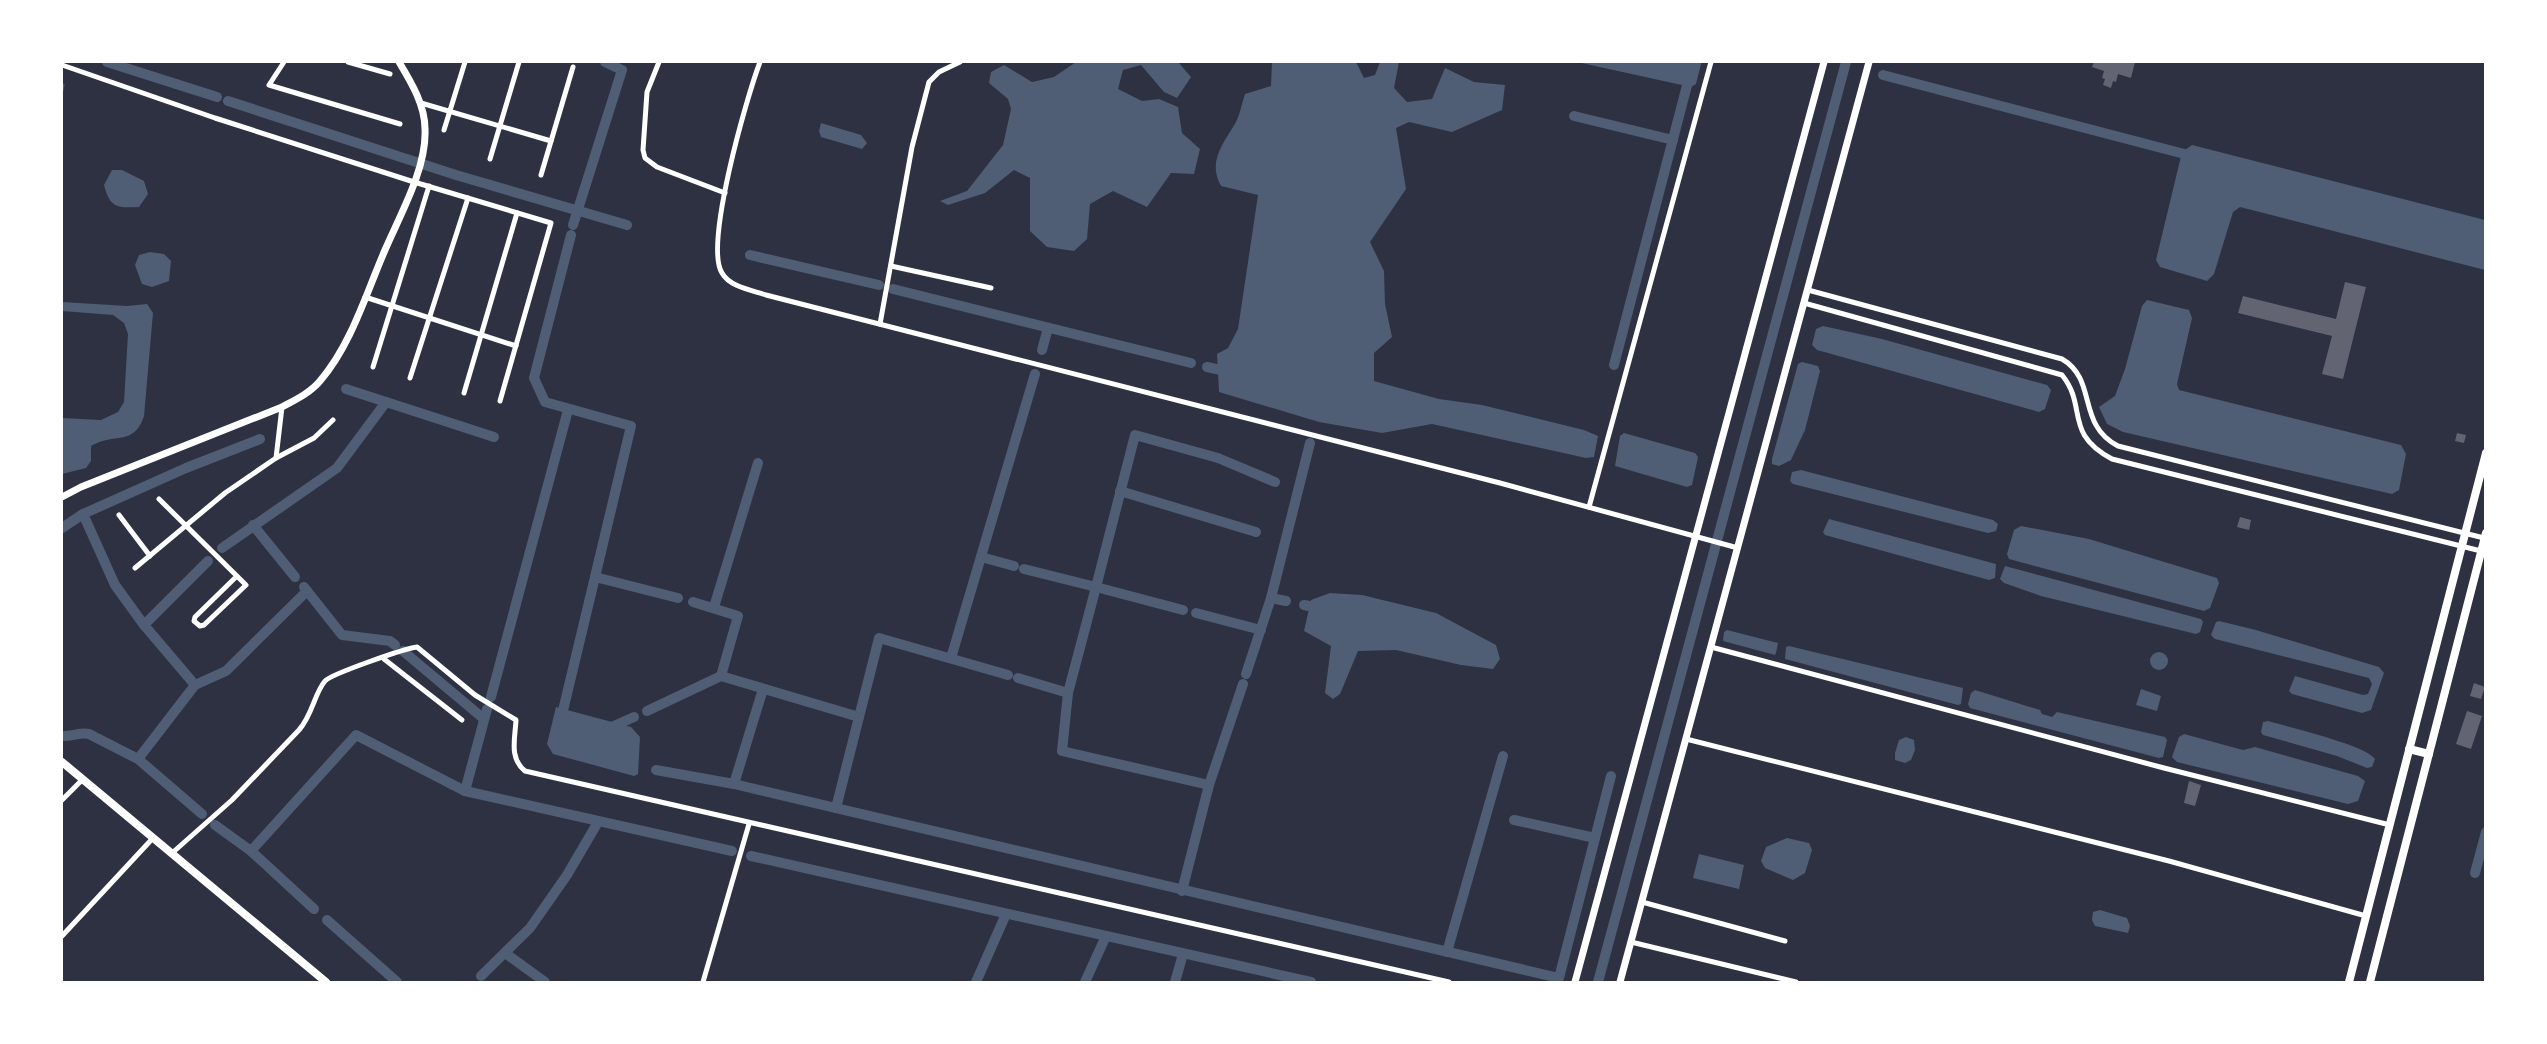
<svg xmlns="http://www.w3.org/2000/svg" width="2547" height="1044" font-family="Figtree,sans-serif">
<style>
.water{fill:#4f5d75}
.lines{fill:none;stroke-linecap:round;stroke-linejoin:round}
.stream{stroke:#4f5d75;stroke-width:3}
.canal{stroke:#4f5d75;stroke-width:10}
.building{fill:#626471}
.minor{stroke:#fff;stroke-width:5}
.tertiary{stroke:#fff;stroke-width:7}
.primary{stroke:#fff;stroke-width:8}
</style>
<rect width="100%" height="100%" fill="#2d3142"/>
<g class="water">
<path d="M1076 62H1178L1191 77 1177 98 1164 92 1141 65 1123 70 1118 89 1142 101 1159 99 1178 107 1182 133 1200 149 1194 174 1171 173 1147 207 1113 191 1090 204 1087 239 1074 251 1047 247 1030 231V178L1014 170 985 193 948 205 940 201 967 191 1003 145 1011 109 1008 99 989 83 991 72 1004 65 1032 82 1054 77Z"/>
<path d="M1272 62H1356L1364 78 1375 75 1380 62H1399L1394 88 1407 102 1432 99 1445 68 1474 82 1505 85 1502 110 1452 132 1409 122 1396 128 1406 189 1370 242 1384 271 1385 304 1392 337 1374 353V381L1439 399 1482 405 1584 430 1598 436 1594 457 1586 458 1432 424 1382 433 1319 422 1219 392 1217 354 1228 348 1238 329 1258 195 1221 186C1207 161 1224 143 1236 122 1240 114 1242 103 1245 94L1271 86Z"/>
<path d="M1577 62H1701V64L1696 84 1691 87Z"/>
<path d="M821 123 861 135 867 143 862 149 821 137 819 131Z"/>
<path d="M2192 145 2485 220V270L2240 207 2233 212 2214 274 2207 281 2160 267 2156 260 2182 152Z"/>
<path d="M112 170H122L144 181 148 194 139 207C117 208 110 208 104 185Z"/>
<path d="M150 252 164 254 171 261 169 281 152 287 142 284 135 265 139 255Z"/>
<path d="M2147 300 2189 310 2192 318 2177 384 2179 390 2401 445 2406 454 2399 490 2392 494 2123 432 2107 424 2099 407 2115 396 2125 369 2142 306Z"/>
<path d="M62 302 127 306 147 304 153 313 144 416C134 447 114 432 91 446V461L86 468 62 474V418L101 420 118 412 124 402 128 334 124 323 113 315 62 311Z"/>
<path d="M1823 326 1882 339 2047 385 2051 390 2045 409 2039 412 1817 350 1812 345 1816 329Z"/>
<path d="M1802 362 1818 366 1820 371 1805 430 1791 460 1779 466 1772 464V459L1798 364Z"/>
<path d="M1624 433 1695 453 1698 457 1692 485 1687 487 1615 466 1620 436Z"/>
<path d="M1801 470 1993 520 1998 524 1996 531 1988 533 1793 484 1790 481 1792 472Z"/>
<path d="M1829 519 1996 564 1995 578 1989 580 1825 535 1823 532Z"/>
<path d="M2021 526 2089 539 2217 578 2219 583 2210 608 2204 611 2009 559 2007 554 2014 530Z"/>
<path d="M2005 566 2201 619 2203 622 2200 632 2196 634 2041 596 2004 583 2000 579Z"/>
<path d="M1330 593 1362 595 1436 613 1496 645 1500 659 1493 669 1461 665 1396 650 1358 651 1340 694 1333 699 1325 693 1331 646 1304 631 1311 600Z"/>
<path d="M2219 621 2256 630 2379 667 2384 673 2371 710 2362 713 2292 694 2289 691 2295 676 2363 695 2368 694 2372 684 2369 678 2215 639 2211 635 2216 622Z"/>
<path d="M1727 630 1778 643 1776 653 1775 655 1723 641 1724 632Z"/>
<path d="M1789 646 1963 688 1961 704 1958 705 1785 659 1786 647Z"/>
<circle cx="2159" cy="661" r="9"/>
<path d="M2141 689 2161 696 2157 711 2136 705Z"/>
<path d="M1975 690 2040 710 2042 714 2052 717 2057 712 2165 737 2167 740 2163 757 2159 758 1970 708 1968 704 1971 693Z"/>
<path d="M556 707 631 727 640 737 638 774 634 776 553 754 547 744Z"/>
<path d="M2268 721C2288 727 2366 745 2375 759L2372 767 2367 768 2337 756 2263 735 2261 732 2263 722Z"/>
<path d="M2184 734 2243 750 2255 747 2358 776 2365 781 2358 801 2348 804 2177 762 2172 757 2179 737Z"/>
<path d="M1906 737 1914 740 1915 750 1911 760 1905 763 1895 760V753L1899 740Z"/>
<path d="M1787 838 1809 843 1812 850 1805 873 1793 880 1765 868 1761 861 1766 847Z"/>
<path d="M1699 854 1744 865 1739 889 1693 878Z"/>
<path d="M2100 910 2127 918 2130 926 2128 933 2095 926 2092 920 2093 912Z"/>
</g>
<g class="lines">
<path class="stream" d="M62 90 63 85"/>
<g class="canal">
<path d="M107 62 217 97"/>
<path d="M1883 75 2192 156 2195 159"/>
<path d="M228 101 456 175 627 225"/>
<path d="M1574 116 1673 140"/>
<path d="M573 225 622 70 605 62"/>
<path d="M571 235 534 378 545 402 631 426 595 577 678 598"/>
<path d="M750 255 879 285"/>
<path d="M893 289 1191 363"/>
<path d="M1042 350 1048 328"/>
<path d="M1614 365 1690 74"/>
<path d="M1207 367 1230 372"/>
<path d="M346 389 494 437"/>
<path d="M1120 491 1256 532"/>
<path d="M83 514 115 585 144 625 195 685"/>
<path d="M253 525 295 577"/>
<path d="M62 528 83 514 186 468 260 439"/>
<path d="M222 548 337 468 386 402"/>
<path d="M981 557 1014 566"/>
<path d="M1024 569 1096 587 1068 693"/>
<path d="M304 587 342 635 390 641 395 645"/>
<path d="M1271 598 1286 601"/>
<path d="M693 602 738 616 721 676 859 717 879 638 1008 675"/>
<path d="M1304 605 1323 609"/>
<path d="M714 607 758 463"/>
<path d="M1183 610 1096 587 1135 435 1218 458 1275 482"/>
<path d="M1196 613 1261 630"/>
<path d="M144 625 208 561"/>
<path d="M403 651 484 719"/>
<path d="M951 658 1035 374"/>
<path d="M1246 674 1271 598 1310 443"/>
<path d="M1018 678 1068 693 1062 751 1209 785 1243 684"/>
<path d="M491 697 568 410"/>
<path d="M647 711 721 676"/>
<path d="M560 723 595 577"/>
<path d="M607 729 634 717"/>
<path d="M62 736C71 737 79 732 89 734L138 759 202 814"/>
<path d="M138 759 195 685 226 671 307 591"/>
<path d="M656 770 734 784 1559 978 1611 776"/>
<path d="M734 784 763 689"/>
<path d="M465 791 487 709"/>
<path d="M836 808 859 717"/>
<path d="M1514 820 1595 838"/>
<path d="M215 825 251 851 314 909"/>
<path d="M251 851 356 735 465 791 732 851"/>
<path d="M751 856 1311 982"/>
<path d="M2475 873 2486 832"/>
<path d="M1182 891 1209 785"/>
<path d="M327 920 397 982"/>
<path d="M1447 952 1503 756"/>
<path d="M505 953 545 982"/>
<path d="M481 976 530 928 567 875 598 822"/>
<path d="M976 982 1006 914"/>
<path d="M1085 982 1106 936"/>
<path d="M1175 982 1183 954"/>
<path d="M1598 982 1846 62"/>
</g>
</g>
<g class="building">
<path d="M2094 62H2135L2131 78 2118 74 2116 82 2113 81 2111 88 2103 85 2105 79 2102 78 2104 71 2092 67Z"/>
<path d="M2345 282 2366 287 2343 379 2322 374 2332 336 2238 313 2243 296 2336 319Z"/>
<path d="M2457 433 2466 435 2464 443 2455 441Z"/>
<path d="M2240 517 2251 520 2249 530 2237 527Z"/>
<path d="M2474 683 2485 687 2481 699 2470 696Z"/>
<path d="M2467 711 2482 716 2471 749 2456 744Z"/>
<path d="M2189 781 2201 785 2195 806 2184 803Z"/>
</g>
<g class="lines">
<g class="minor">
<path d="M284 62 269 85 400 124"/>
<path d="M348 62 390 74"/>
<path d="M659 62 647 92 643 150 645 158 657 167 725 193"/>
<path d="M760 62C747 96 704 245 722 273 730 287 751 290 766 295L1500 483 1738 548"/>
<path d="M62 65 215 118 414 182 551 223 500 401"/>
<path d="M421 103 551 141"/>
<path d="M444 130 465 62"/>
<path d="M490 159 519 62"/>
<path d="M541 175 573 67"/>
<path d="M891 266 991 288"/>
<path d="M1808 290 2062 359C2098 380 2076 424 2118 446L2484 538"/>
<path d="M365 297 516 346"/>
<path d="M1804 303 2062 375C2088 407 2063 433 2112 459L2481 551"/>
<path d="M880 324 912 147 929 82 939 72 960 62"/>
<path d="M373 367 429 186"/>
<path d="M410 378 468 198"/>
<path d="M464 393 517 213"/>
<path d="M276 458 282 407"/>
<path d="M159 499 246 585 204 625 200 626 194 621 195 617 237 576"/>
<path d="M1589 507 1711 62"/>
<path d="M119 515 150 556"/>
<path d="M135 568 225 493 276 458 314 438 333 420"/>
<path d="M1711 647 2164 768 2390 825"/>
<path d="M384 659 462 720"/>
<path d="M1686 739 2169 861 2366 916"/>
<path d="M62 800 83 779"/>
<path d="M171 854 232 800 299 730C313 714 314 694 325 681 331 674 406 648 417 647L475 695 516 720C515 739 509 758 525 771L1449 982"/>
<path d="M1642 902 1785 941"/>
<path d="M62 936 153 838"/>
<path d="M1631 942 1796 982"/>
<path d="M703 982 749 824"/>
</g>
<g class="tertiary">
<path d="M62 497 81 487 282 407C295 400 310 393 320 381 351 345 366 294 385 250 400 215 427 168 425 129 425 105 411 82 399 62"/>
<path d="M1575 982 1824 62"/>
<path d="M1620 982 1869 62"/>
</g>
<g class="primary">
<path d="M2409 749 2429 754"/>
<path d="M62 762 326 982"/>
<path d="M2349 982 2486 453"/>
<path d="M2370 982 2486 533"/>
</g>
</g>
<rect width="2547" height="1044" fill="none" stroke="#ffffff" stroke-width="126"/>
</svg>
